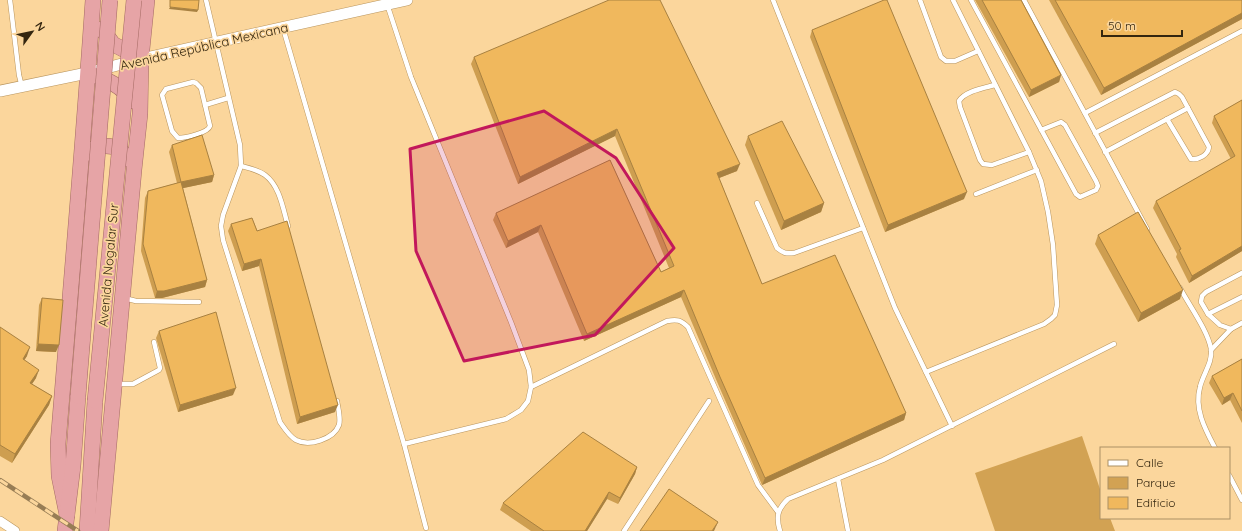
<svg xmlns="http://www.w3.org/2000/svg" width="1242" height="531" font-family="Quicksand,sans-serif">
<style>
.green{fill:#d2a253}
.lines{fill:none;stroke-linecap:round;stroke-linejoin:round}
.service-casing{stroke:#b9955e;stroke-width:5.5}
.minor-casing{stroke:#b9955e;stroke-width:10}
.tertiary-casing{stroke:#b9955e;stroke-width:12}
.trunk-casing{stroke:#a46a63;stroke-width:16}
.service{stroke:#fff;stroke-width:4.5}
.minor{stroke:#fff;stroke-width:9}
.tertiary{stroke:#fff;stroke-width:11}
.trunk{stroke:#e6a4a6;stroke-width:15}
.rail-casing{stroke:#977d55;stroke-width:4.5}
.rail{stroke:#fbd69c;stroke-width:3;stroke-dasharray:9;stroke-linecap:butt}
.trunk-bridge-casing{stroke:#a46a63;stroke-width:16;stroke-linecap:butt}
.trunk-bridge{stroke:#e6a4a6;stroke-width:15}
.wall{fill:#ce9e50}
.shaded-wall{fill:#a88141}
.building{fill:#f0b85d;stroke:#a88141}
.marked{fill:#c2185b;fill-opacity:0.2;stroke:#c2185b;stroke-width:3;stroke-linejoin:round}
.labels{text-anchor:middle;stroke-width:3.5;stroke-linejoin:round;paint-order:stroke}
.street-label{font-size:13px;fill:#34260f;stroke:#fbd69c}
</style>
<rect width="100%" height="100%" fill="#fbd69c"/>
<path class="green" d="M1082 436 1101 492V518H1110L1115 531H995L975 473Z"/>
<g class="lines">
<g class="service-casing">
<g id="service">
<path d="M10 0 19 75 22 87"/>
<path d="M206 0 240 145 241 166 223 215 221 226 223 240 280 422C285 429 289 436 296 440 309 447 334 439 339 425 341 418 338 408 337 401"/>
<path d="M773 0 895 308 952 426"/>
<path d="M920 0 941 57 946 61H955L978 51"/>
<path d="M971 0 1076 194 1080 197 1096 190 1098 186 1096 181 1065 125 1061 122 1041 130"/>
<path d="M1024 0 1147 229"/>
<path d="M387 4 411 77 511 322 529 370 531 387 528 401 521 410 506 419 404 444 426 528"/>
<path d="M283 28 404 444"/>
<path d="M193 82 196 83 201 88 210 126C208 133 185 138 178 138L172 131 162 95 166 89Z"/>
<path d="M995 85C984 88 965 91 959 101L960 107 980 160 983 164 992 165 1029 152"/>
<path d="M205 105 228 98"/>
<path d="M1085 113 1242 31"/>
<path d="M1095 133 1175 92 1179 94 1182 97 1209 147C1208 155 1199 160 1191 159L1167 119"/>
<path d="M1105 152 1188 108"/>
<path d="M241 166C249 168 258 170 265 175 280 186 283 209 288 226"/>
<path d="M976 194 1037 170"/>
<path d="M757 203 777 248C783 253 786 254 794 253L863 228"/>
<path d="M1180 288C1189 305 1208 331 1211 349 1213 362 1203 374 1200 387 1194 409 1205 429 1215 448"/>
<path d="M124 298 136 301 199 302"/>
<path d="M1208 314 1242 297"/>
<path d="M1231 329 1220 325 1208 314 1201 302 1202 296 1206 292 1242 273"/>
<path d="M1211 350 1231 329 1242 323"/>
<path d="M926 372 1044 324 1051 319 1055 315 1057 305 1053 245 1048 212 1041 181 1029 152 953 0"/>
<path d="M116 384H133L159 370 160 368 154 342"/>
<path d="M531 387 667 321C677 319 681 320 688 327L758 485 778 512"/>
<path d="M1229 475 1242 500"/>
<path d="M838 479 848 531"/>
<path d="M624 531 709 401"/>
<path d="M780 531C776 518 777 509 788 499L883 460 1114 344"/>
</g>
</g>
<g class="minor-casing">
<path id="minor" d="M0 521 15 531"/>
</g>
<g class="tertiary-casing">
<path id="tertiary" d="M0 91 87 73 141 59 407 0"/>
</g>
<g class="trunk-casing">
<g id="trunk">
<path d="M102 29 113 44 140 58"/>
<path d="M91 74C108 80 122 86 132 101"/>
<path d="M88 153C95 145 109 144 119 149 122 151 125 156 127 159"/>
<path d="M67 515 59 476 58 444C70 296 83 148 93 0"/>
<path d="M65 531 73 466 78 396"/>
<path d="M87 531 95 401"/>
<path d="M101 531 134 170 140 114 141 59 147 0"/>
</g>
</g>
<use href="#service" class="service"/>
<use href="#minor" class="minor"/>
<use href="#tertiary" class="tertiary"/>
<use href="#trunk" class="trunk"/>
<g class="rail-casing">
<path id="rail" d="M0 480 78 531"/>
</g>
<use href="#rail" class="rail"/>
<g class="trunk-bridge-casing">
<g id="trunk-bridge">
<path d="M78 396 110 0"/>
<path d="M95 401 134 0"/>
</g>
</g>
<use href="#trunk-bridge" class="trunk-bridge"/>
</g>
<g class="wall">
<path d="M975 0H1021L1061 75 1059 82 1029 97Z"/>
<path d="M1049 0H1242V19L1101 95Z"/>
<path d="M812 30 964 199 885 232 810 37Z"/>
<path d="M474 57 737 171 719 178 762 284 906 413 904 420 762 485 718 384 681 297 584 341 538 232 506 248 493 220 496 213 610 160 661 272 669 268 615 136 518 184 471 64Z"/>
<path d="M1242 100V251L1189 283 1176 257 1177 254 1153 208 1156 201 1231 159 1212 123 1214 116Z"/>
<path d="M748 136 824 203 821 212 781 230 745 145Z"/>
<path d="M172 145 214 175 212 182 183 188 207 280 205 287 162 298H155L141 251 145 198 148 191 177 183 169 152Z"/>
<path d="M252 218 335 412 297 424 259 266 242 271 228 231 231 224Z"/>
<path d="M1098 235 1180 299 1138 322 1095 244Z"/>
<path d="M42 298 56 352 36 351 39 305Z"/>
<path d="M0 327 27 356 24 360 36 378 32 384 52 396 49 405 12 463 0 456Z"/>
<path d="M159 331 233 395 178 412 156 338Z"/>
<path d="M1242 359V423L1230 400 1222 405 1209 383 1212 376Z"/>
<path d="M637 467 635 474 618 504 607 499 587 531H531L500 510 503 503Z"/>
</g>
<g class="shaded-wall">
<path d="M170 7 198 10 197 12 169 9Z"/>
<path d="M1242 13V19L1101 95 1104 88Z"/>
<path d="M1061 75 1059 82 1029 97 1031 90Z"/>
<path d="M617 129 615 136 518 184 520 177Z"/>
<path d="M740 164 737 171 714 180 717 173Z"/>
<path d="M214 175 212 182 179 189 181 182Z"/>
<path d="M967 192 964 199 885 232 888 225Z"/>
<path d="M824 203 821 212 781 230 784 221Z"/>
<path d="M541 225 538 232 506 248 508 241Z"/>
<path d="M1242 246V251L1189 283 1192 276Z"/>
<path d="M261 259 259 266 242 271 244 264Z"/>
<path d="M207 280 205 287 162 298H155L157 291Z"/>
<path d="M684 290 681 297 584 341 587 334Z"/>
<path d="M1183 290 1180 299 1138 322 1141 313Z"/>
<path d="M38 344 59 345 56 352 36 351Z"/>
<path d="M30 347 27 356 19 368 23 359Z"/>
<path d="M39 370 36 378 27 391 30 383Z"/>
<path d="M236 388 233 395 178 412 180 405Z"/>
<path d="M1233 393 1230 400 1222 405 1224 398Z"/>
<path d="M52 396 49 405 12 463 15 454Z"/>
<path d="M338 405 335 412 297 424 300 417Z"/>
<path d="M906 413 904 420 762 485 765 478Z"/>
<path d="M637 467 635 474 618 504 620 498Z"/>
<path d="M609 492 607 499 587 531H585Z"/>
<path d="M718 522 714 531H712Z"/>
</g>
<g class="building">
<path d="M170 0H199L198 10 170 7Z"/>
<path d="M609 0H660L740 164 717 173 762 284 835 255 906 413 765 478 720 377 684 290 587 334 541 225 508 241 496 213 610 160 661 272 674 266 617 129 520 177 474 57Z"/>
<path d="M884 0H887L967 192 888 225 812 30Z"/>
<path d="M982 0H1021L1061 75 1031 90Z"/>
<path d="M1055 0H1242V13L1104 88Z"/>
<path d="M1242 100V246L1192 276 1179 250 1181 249 1156 201 1235 156 1214 116Z"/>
<path d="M782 121 824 203 784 221 748 136Z"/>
<path d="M202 135 214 175 181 182 172 145Z"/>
<path d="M181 182 207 280 164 291H157L143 244 148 191Z"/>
<path d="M1138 212 1183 290 1141 313 1098 235Z"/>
<path d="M252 218 257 231 287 221 338 405 300 417 261 259 244 264 231 224Z"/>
<path d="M42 298 63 300 59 345 38 344Z"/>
<path d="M216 312 236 388 180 405 159 331Z"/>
<path d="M0 327 30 347 23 359 39 370 30 383 52 396 15 454 0 445Z"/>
<path d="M1242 359V411L1233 393 1224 398 1212 376Z"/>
<path d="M583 432 637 467 620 498 609 492 585 531H544L503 503Z"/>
<path d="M669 489 718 522 712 531H640Z"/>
</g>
<path class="marked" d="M544 111 616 158 674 248 595 335 464 361 416 251 410 149Z"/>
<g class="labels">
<g class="street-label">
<text transform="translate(204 46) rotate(-13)" y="5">Avenida República Mexicana</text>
<text transform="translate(108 265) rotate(-85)" y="5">Avenida Nogalar Sur</text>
</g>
</g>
<rect x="1100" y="447" width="130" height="72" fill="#fbd69c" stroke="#ab9064"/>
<rect x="1108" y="460" width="20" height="6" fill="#ffffff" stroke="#ab9064"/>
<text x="1136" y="467" font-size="12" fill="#34260f">Calle</text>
<rect x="1108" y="477" width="20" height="12" fill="#d2a253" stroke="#ab9064"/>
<text x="1136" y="487" font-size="12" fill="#34260f">Parque</text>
<rect x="1108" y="497" width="20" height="12" fill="#f0b85d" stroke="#ab9064"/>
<text x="1136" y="507" font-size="12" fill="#34260f">Edificio</text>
<g transform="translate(32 32) rotate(57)" stroke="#fbd69c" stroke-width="3" paint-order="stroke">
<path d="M0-3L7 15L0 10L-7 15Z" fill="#34260f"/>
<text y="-6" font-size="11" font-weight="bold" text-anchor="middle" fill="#34260f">N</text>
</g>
<path d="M1102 30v6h80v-6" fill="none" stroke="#34260f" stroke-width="2"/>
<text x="1108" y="30" font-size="12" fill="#34260f" stroke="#fbd69c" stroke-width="3" paint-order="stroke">50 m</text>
</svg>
